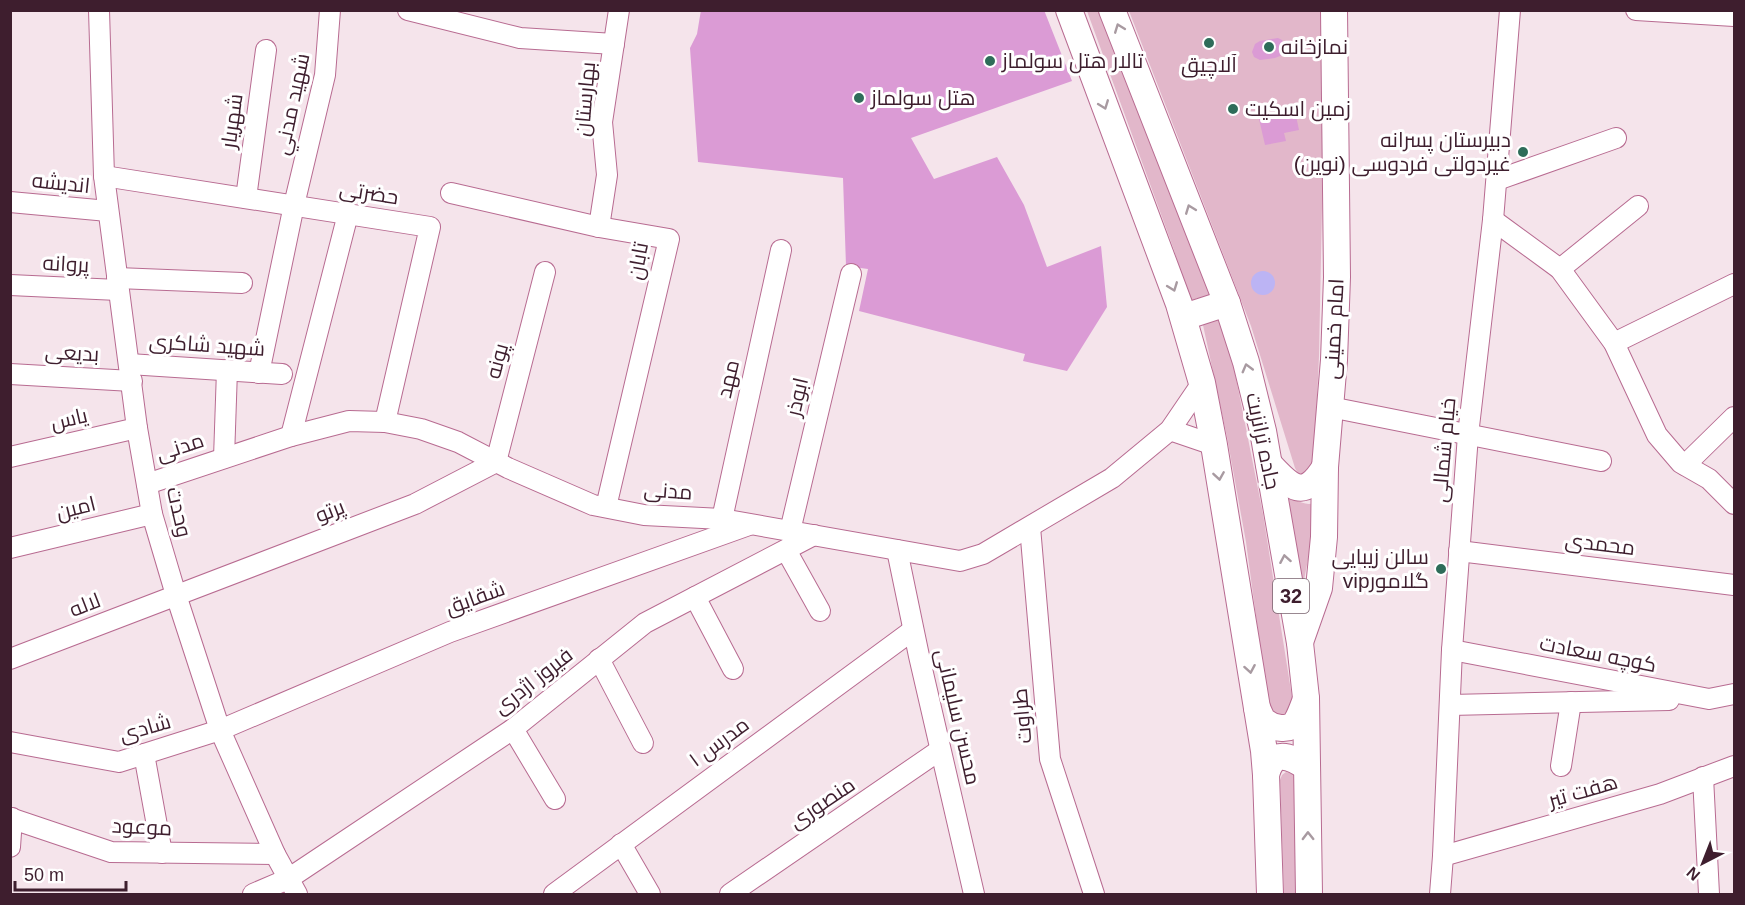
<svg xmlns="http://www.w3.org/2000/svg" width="1745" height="905" font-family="Helvetica,Cairo,sans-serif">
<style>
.green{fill:#e2b7ca}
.water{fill:#bcb4f4}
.building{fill:#db9bd5}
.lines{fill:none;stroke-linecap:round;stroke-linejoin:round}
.minor-casing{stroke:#b86b91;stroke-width:22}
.major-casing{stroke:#b86b91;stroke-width:28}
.minor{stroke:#fff;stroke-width:20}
.major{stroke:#fff;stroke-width:26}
.oneway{stroke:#a89aa1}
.poi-dot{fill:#2e6c59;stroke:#fff;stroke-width:2}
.labels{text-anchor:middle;stroke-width:6;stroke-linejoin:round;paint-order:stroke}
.shield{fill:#fff;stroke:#78626d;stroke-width:1.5}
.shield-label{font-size:20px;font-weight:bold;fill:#3e1e2e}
.poi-label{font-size:21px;fill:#3e1e2e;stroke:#fff;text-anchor:start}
.street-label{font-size:21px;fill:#3e1e2e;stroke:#fff}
</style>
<rect width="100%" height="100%" fill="#f5e4eb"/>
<g class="green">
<path d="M1087 11H1098L1163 166 1212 298H1197L1190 303 1174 250Z"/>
<path d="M1129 11H1326L1319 356 1314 465 1312 471 1299 475 1295 468 1251 326Z"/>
<path d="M1208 310 1221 321 1234 368 1263 514 1292 697 1293 713 1280 721 1268 706 1246 542 1227 437 1203 325 1202 319Z"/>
<path d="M1285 493C1295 500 1309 510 1320 499L1303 585Z"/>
<path d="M1286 772 1295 775 1298 894H1284L1280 780 1282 775Z"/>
</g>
<circle class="water" cx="1263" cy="283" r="12"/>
<g class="building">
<path d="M701 10H1044L1072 81 911 138 934 179 997 157 1024 205 1047 267 1101 246 1107 307 1067 371 1023 361 1025 354 859 311 868 269 846 266 843 178 698 162 690 48 697 34Z"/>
<path d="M1278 38 1282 40 1284 44 1283 53 1280 56 1275 58 1260 60 1254 57 1252 52 1255 44 1260 41Z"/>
<path d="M1295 111 1299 130 1284 133 1286 141 1265 145 1259 119Z"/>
</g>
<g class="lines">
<g class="minor-casing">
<g id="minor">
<path d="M99 10 104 176 137 428 152 514 176 595 220 730 275 854 297 894"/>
<path d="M408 10 520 38 614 44"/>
<path d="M1636 10 1734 16"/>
<path d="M104 176 430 227 385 422"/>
<path d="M1497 180 1616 138"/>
<path d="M451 193 599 227 669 239 606 507"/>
<path d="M246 198 266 50"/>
<path d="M10 202 108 211"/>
<path d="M1493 220 1560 269 1614 343 1657 435 1681 463 1709 479 1734 504"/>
<path d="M599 227 607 175 602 122 619 10"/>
<path d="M1560 269 1638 206"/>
<path d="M117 278 242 283"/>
<path d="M10 285 118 290"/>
<path d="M1614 343 1734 284"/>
<path d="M129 364 282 374"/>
<path d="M259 373 294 205 325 75 330 10"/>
<path d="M10 374 132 381"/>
<path d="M1330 407 1601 461"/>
<path d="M1170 430 1214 445"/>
<path d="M291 436 348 214"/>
<path d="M10 457 137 428"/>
<path d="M224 458 227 370"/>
<path d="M1685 465 1734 417"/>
<path d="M147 484 291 436 349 421 385 422 421 429 458 442 508 468 593 505 644 515 722 519 960 561 983 554 1112 478 1170 430 1202 383"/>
<path d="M722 519 781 250"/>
<path d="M1030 527 1050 759 1094 894"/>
<path d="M790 531 851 274"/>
<path d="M10 548 152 514"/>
<path d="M786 550 820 611"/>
<path d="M897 550 919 656 974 894"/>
<path d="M1459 551 1734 585"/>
<path d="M695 597 733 669"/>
<path d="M1452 650 1709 699 1734 694"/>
<path d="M10 659 415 504 496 462 545 272"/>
<path d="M599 659 643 743"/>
<path d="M1450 705 1669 700"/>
<path d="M513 729 555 799"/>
<path d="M10 742 119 762 220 730 450 632 749 525"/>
<path d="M144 754 162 853"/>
<path d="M1561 766 1571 702"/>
<path d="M1703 777 1709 894"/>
<path d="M10 818 111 852 275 854"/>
<path d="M621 844 650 894"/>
<path d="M10 847 12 818"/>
<path d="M1443 856 1660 794 1734 766"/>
<path d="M253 894 288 879 513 729 645 623 814 535"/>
<path d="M554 894 913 630"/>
<path d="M730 894 940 750"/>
<path d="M1440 894 1443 856 1452 650 1468 435 1493 220 1510 10"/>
</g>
</g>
<g class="major-casing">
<g id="major">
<path d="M1069 10 1179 304 1202 383 1214 445 1264 751 1266 775 1270 894"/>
<path d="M1112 10 1227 303 1246 362 1263 431 1300 643 1306 698 1309 894"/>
<path d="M1184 317 1227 303"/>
<path d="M1269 464C1291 488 1304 501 1325 467"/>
<path d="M1300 642 1319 588 1324 537 1325 467 1334 360 1337 277 1334 10"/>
<path d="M1257 708C1259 712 1261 718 1264 721 1272 728 1289 732 1296 722 1300 716 1303 707 1306 699"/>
<path d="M1266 775C1273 748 1289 756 1307 767"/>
</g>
</g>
<use href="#minor" class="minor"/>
<use href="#major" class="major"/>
</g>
<defs><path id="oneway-chevron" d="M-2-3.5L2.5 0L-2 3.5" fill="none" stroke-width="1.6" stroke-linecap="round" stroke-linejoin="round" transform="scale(1.5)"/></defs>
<g class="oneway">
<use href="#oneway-chevron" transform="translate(1119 28) rotate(-111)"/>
<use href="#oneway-chevron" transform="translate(1104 105) rotate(69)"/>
<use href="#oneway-chevron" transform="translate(1190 209) rotate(-111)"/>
<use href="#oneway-chevron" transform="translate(1173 287) rotate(69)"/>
<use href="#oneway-chevron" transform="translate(1247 368) rotate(-105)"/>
<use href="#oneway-chevron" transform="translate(1219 476) rotate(81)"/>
<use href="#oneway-chevron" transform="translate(1285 559) rotate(-100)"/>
<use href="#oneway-chevron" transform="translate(1250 669) rotate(80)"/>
<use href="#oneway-chevron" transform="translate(1308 836) rotate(-91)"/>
</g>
<g class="poi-dot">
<circle cx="1209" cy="43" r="6"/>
<circle cx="1269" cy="47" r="6"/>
<circle cx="990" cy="61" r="6"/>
<circle cx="859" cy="98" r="6"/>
<circle cx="1233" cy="109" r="6"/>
<circle cx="1523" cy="152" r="6"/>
<circle cx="1441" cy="569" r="6"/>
</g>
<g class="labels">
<rect class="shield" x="1273" y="579" width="36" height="34" rx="4.5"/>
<g class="shield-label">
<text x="1291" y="603">32</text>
</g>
<g class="poi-label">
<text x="1281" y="54">نمازخانه</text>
<text x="1002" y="68">تالار هتل سولماز</text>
<text x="1209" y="72" text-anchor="middle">آلاچیق</text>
<text x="871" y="105">هتل سولماز</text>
<text x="1245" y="116">زمین اسکیت</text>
<text x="1511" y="147" text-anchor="end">دبیرستان پسرانه<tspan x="1511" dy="24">غیردولتی فردوسی (نوین)</tspan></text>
<text x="1429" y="564" text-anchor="end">سالن زیبایی<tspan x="1429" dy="24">vipگلامور</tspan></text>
</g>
<g class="street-label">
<text transform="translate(585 99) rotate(-85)" y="7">بهارستان</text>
<text transform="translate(292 104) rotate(-78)" y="7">شهيد مدني</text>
<text transform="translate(232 121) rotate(-82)" y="7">شهریار</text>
<text transform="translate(61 183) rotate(6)" y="7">اندیشه</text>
<text transform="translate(369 193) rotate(9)" y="7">حضرتی</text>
<text transform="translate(638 261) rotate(-80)" y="7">تابان</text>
<text transform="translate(66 264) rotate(3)" y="7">پروانه</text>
<text transform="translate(1334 329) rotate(-87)" y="7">امام خمینی</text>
<text transform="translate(207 345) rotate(4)" y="7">شهید شاکری</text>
<text transform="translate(72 353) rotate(3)" y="7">بدیعی</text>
<text transform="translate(497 361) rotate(-75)" y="7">پونه</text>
<text transform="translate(728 379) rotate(-77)" y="7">مهد</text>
<text transform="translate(797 397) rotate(-77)" y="7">ابوذر</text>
<text transform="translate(69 419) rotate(-13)" y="7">یاس</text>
<text transform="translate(1263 441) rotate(78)" y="7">جاده ترانزیت</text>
<text transform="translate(180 447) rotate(-18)" y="7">مدنی</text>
<text transform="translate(1444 450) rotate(-85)" y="7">خیام شمالی</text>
<text transform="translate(668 491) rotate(4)" y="7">مدنی</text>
<text transform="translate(76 508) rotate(-14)" y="7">امین</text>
<text transform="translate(330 511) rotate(-21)" y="7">پرتو</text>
<text transform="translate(179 512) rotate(77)" y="7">وحدت</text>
<text transform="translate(1600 544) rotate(7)" y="7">محمدی</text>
<text transform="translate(475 598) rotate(-20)" y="7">شقایق</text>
<text transform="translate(85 605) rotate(-21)" y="7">لاله</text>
<text transform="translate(1598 654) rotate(11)" y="7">کوچه سعادت</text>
<text transform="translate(533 681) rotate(-38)" y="7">فیروز اژدری</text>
<text transform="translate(1022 716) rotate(-95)" y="7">طراوت</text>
<text transform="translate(958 717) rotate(77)" y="7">محسن سلیمانی</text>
<text transform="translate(145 728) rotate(-16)" y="7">شادی</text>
<text transform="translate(719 742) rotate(-36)" y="7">مدرس ۱</text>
<text transform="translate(1583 791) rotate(-16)" y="7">هفت تير</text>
<text transform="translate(822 803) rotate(-34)" y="7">منصوری</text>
<text transform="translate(142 827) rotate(3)" y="7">موعود</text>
</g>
</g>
<rect width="1745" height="905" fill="none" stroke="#3e1e2e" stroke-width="24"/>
<g transform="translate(1703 863) rotate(222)" stroke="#ffffff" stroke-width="4.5" paint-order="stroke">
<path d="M0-4.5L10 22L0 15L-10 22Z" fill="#3e1e2e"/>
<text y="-9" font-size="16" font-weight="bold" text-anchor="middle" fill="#3e1e2e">N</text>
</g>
<path d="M15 881v9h111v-9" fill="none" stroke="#3e1e2e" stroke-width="3"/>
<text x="24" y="881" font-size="18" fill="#3e1e2e" stroke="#ffffff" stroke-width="4.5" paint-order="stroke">50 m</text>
</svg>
